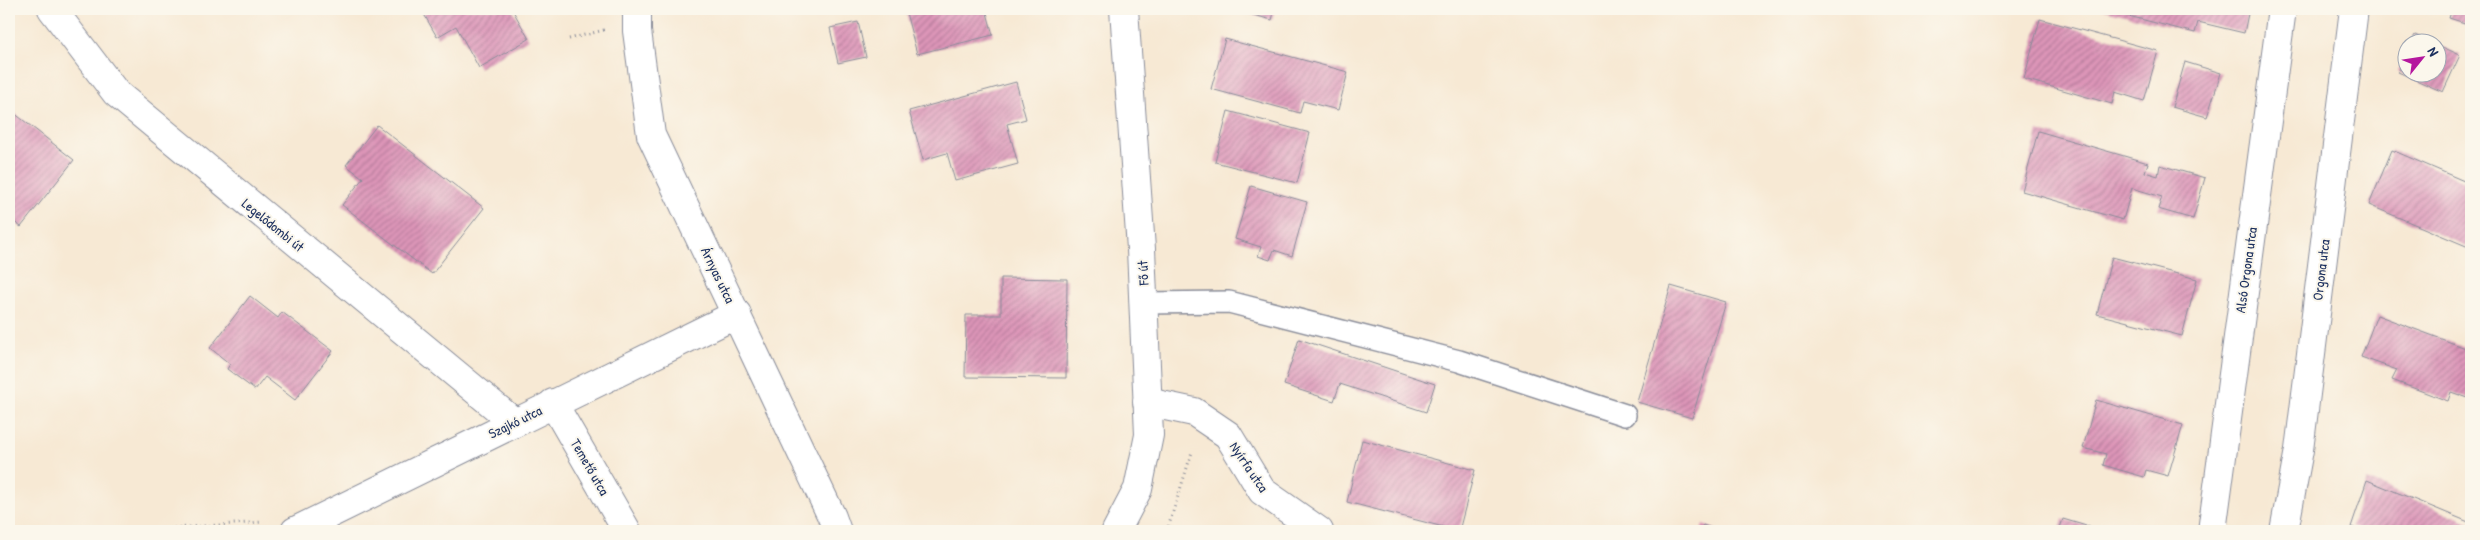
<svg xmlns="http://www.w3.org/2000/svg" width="2480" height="540" font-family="'Patrick Hand',sans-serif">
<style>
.building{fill:url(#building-hatch)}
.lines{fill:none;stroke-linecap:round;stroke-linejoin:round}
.service-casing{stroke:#898c99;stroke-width:24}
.minor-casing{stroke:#898c99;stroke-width:30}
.secondary-casing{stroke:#898c99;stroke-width:30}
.path{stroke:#898c99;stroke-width:3;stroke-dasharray:1 4;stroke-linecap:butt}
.service{stroke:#fff;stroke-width:21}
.minor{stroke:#fff;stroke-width:28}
.secondary{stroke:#fff;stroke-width:28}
.labels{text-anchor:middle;stroke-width:4;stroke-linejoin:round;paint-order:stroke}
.street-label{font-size:14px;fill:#1b2f5e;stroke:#fbf7ec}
</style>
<defs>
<pattern id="building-hatch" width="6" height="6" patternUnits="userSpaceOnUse" patternTransform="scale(1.25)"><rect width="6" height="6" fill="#dd95b8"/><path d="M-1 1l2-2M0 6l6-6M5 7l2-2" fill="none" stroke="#b27a99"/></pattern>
</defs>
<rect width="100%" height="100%" fill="#fbf7ec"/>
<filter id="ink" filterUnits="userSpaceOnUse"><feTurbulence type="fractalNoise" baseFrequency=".02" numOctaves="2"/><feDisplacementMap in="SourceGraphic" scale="10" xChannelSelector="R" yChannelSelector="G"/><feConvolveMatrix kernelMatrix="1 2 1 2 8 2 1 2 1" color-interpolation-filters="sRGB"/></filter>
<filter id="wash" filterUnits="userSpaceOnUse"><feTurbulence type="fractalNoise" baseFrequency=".0096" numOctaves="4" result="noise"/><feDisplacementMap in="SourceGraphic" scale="20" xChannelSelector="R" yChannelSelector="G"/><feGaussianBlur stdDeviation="1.12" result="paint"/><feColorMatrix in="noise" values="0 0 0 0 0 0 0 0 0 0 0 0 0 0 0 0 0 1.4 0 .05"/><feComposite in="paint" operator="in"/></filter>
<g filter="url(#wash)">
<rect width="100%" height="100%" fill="#f7e9d4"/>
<g id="blocks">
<g class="building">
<path d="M421 9H512L529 39 479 68 456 26 437 37Z"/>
<path d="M905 9H986L993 35 917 54Z"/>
<path d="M1231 9H1275L1272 20Z"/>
<path d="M2101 9H2249L2244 33 2198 22 2195 33Z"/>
<path d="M2452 9H2471V25L2449 18Z"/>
<path d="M2040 19 2158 51 2144 101 2115 92 2112 104 2024 79Z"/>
<path d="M858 22 866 57 838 63 830 28Z"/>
<path d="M2415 35 2432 42H2411Z"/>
<path d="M1225 39 1348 72 1338 110 1303 101 1300 113 1211 89Z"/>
<path d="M2438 45 2460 55 2443 92 2398 72 2408 51V72H2438Z"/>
<path d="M2185 62 2221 73 2207 117 2172 107Z"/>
<path d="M1016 82 1026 119 1007 124 1018 164 955 181 947 153 923 160 909 111Z"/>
<path d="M9 109 74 160 21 227 9 218Z"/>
<path d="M1228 111 1310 133 1297 183 1215 162Z"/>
<path d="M377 125 484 208 432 274 342 205 363 178 346 165Z"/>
<path d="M2038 131 2148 163 2145 172 2158 176 2160 165 2205 178 2193 219 2158 209 2162 197 2132 188 2123 220 2022 191Z"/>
<path d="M2392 150 2471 184V248L2369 205Z"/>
<path d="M1251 186 1307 202 1292 256 1274 250 1270 260 1258 256 1261 247 1235 239Z"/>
<path d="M2112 257 2197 279 2182 336 2097 314Z"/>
<path d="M1001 278 1067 279 1066 378 965 377 966 315H1001Z"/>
<path d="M1671 286 1726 302 1692 418 1637 402Z"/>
<path d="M250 296 278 318 282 312 333 351 295 400 265 377 255 390 227 369 230 364 210 348Z"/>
<path d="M2377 315 2471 350V399L2451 392 2448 401 2392 380 2397 370 2361 357Z"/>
<path d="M1299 339 1435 384 1426 412 1340 384 1334 401 1284 385Z"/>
<path d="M2096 400 2183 425 2168 476 2146 470 2144 477 2103 465 2106 454 2083 448Z"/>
<path d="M1362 440 1475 470 1459 531 1347 502Z"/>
<path d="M2367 480 2471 523V531H2362L2351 527Z"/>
<path d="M2063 519 2103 531H2059Z"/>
<path d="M1703 525 1720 531H1701Z"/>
</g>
</g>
</g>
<g filter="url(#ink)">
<use href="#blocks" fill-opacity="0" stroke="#898c99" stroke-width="1"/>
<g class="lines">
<g class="service-casing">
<path id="service" d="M1144 303 1229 302 1459 361 1625 415"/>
</g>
<g class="minor-casing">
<g id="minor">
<path d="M52 9 116 93 514 422"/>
<path d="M637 9V31L651 135 832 517 837 531"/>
<path d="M1147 402 1194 412 1228 435 1262 491 1319 531"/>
<path d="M553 403 627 531"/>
<path d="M295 531 737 314"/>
<path d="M2212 531 2282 9"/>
<path d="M2284 531 2299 450 2354 9"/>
</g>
</g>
<g class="secondary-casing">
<path id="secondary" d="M1116 531 1138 489 1149 435 1141 249 1124 9"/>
</g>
<g class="path">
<path d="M569 39 604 30"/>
<path d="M129 531 263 522"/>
<path d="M1167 531 1192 452"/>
</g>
<use href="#service" class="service"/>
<use href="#minor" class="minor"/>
<use href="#secondary" class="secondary"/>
</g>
</g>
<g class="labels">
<g class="street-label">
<text transform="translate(273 225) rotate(39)" y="5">Legelődombi út</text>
<text transform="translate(2246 270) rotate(-82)" y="5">Alsó Orgona utca</text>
<text transform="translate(2321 270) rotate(-83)" y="5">Orgona utca</text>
<text transform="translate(1143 273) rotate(-93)" y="5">Fő út</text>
<text transform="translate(718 275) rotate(64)" y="5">Árnyas utca</text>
<text transform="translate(515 422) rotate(-26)" y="5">Szajkó utca</text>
<text transform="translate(590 467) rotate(60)" y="5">Temető utca</text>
<text transform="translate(1249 467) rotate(56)" y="5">Nyírfa utca</text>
</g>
</g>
<rect width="2480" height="540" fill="none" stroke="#fbf7ec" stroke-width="30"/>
<g transform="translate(2422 58) rotate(60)"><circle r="24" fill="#fbf7ec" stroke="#a1a7b3"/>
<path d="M0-4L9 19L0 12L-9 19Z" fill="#b5179e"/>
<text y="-8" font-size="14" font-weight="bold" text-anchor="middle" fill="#1b2f5e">N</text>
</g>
</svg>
